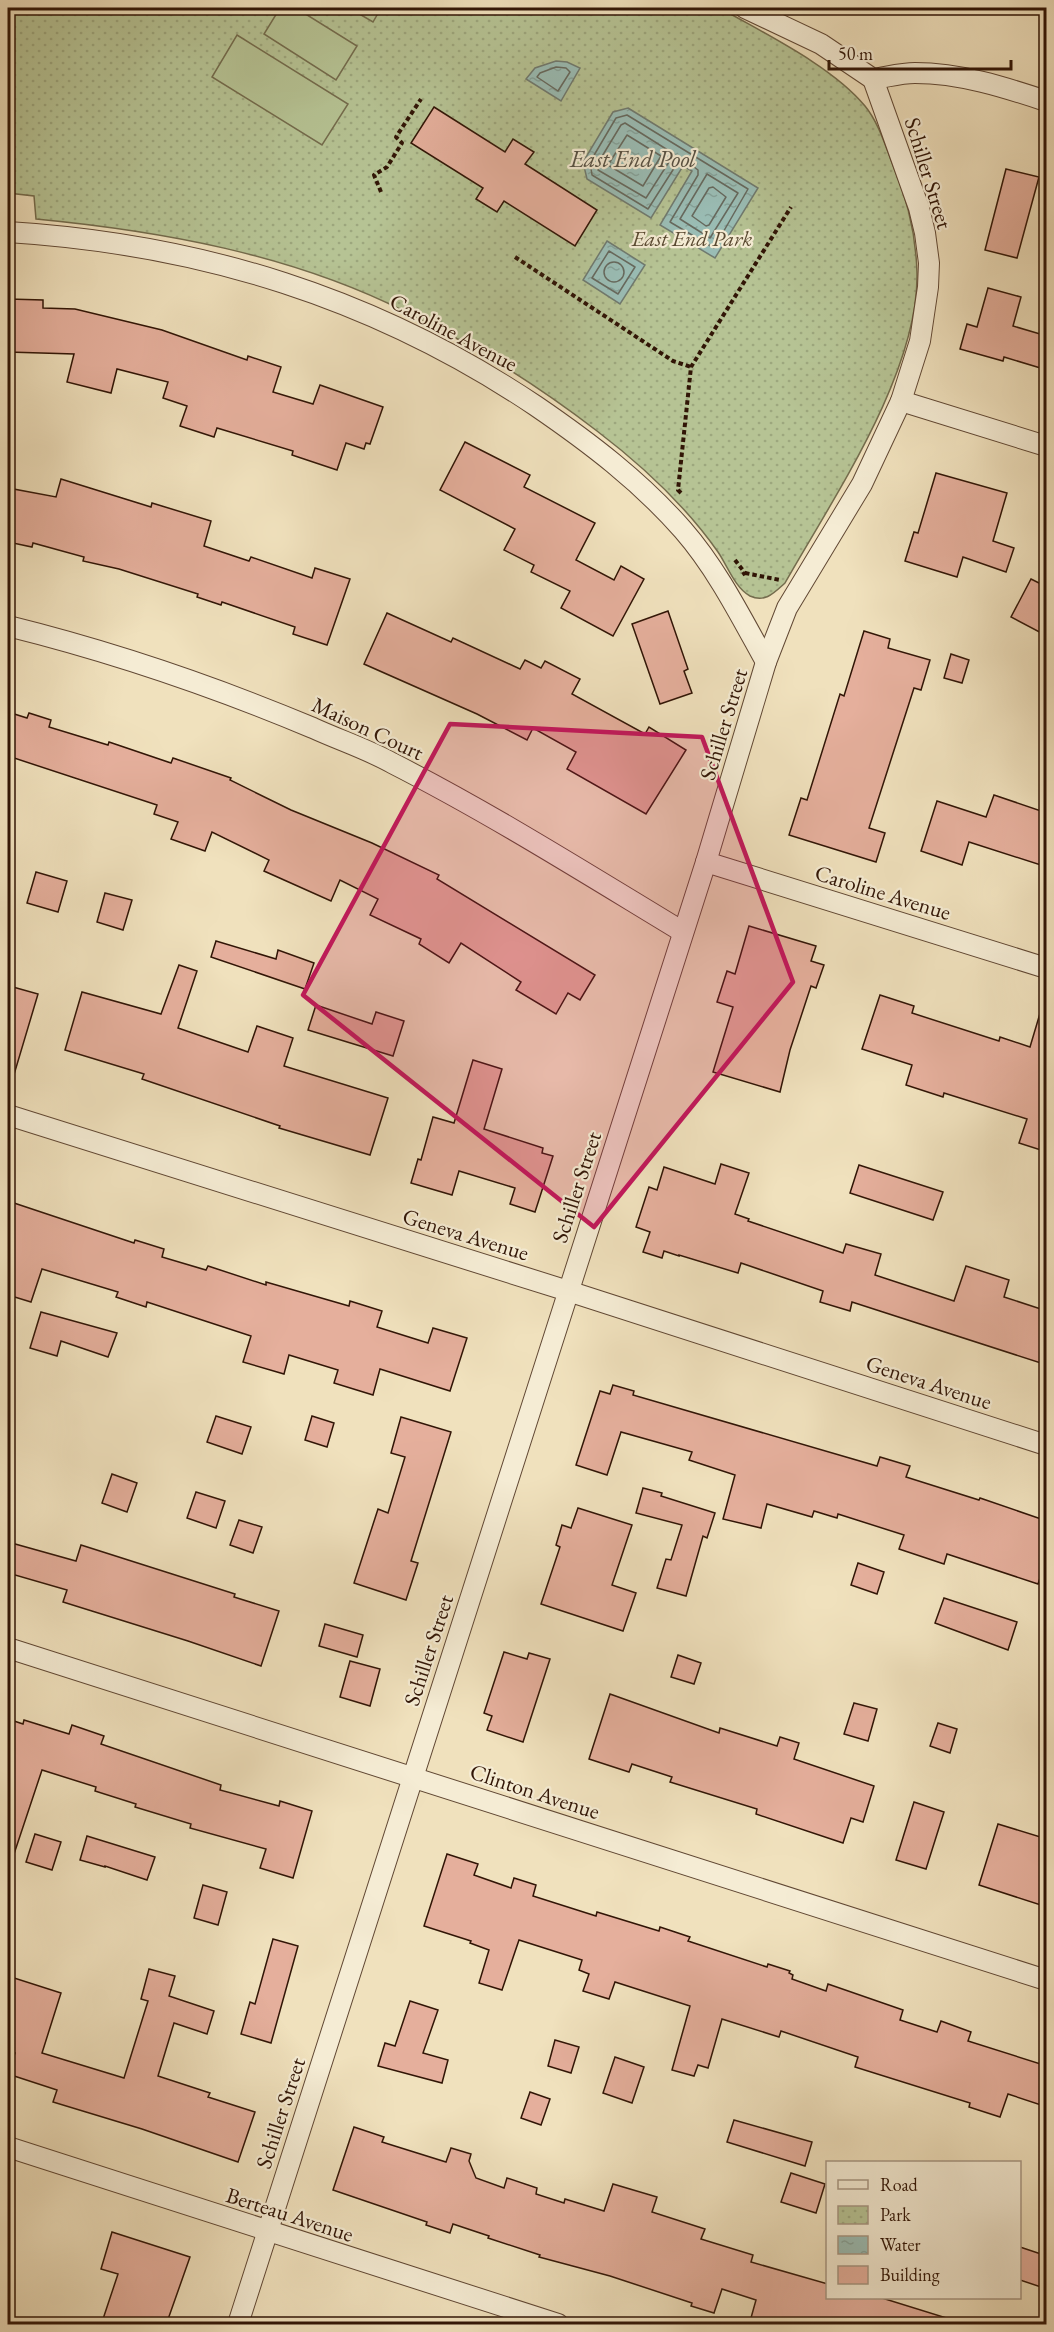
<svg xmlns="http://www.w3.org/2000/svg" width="1054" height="2332" font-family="'EB Garamond',serif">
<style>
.park{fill:url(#park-dots);stroke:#746c4d;stroke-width:1.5}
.garden{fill:#b6c394;stroke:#746c4d;stroke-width:1.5}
.water{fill:url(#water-ripples);stroke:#707a6f;stroke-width:1.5}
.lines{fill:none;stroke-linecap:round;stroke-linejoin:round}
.shore{stroke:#66695e;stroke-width:1.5}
.building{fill:#e5af9c;stroke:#311506;stroke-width:1.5}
.minor-casing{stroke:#614834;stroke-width:22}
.path{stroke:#311506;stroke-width:4;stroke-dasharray:4.5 3;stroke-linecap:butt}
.minor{stroke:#f5ecd4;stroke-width:20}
.marked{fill:#c2185b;fill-opacity:0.2;stroke:#c2185b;stroke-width:4.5;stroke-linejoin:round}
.labels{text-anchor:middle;stroke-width:4.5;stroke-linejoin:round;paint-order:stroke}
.street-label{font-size:22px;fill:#311506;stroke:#f5ecd4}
.park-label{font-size:22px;font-style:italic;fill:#594931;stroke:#f5ecd4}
.water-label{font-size:24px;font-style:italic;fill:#565043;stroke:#f5ecd4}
</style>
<defs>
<pattern id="park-dots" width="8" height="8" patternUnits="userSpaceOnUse" patternTransform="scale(1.5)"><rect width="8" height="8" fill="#b6c394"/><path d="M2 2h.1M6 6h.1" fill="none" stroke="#9da77e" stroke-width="1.8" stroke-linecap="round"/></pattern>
<pattern id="water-ripples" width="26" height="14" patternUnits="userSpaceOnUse" patternTransform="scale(1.5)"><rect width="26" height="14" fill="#9abdb5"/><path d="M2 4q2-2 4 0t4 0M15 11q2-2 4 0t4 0" fill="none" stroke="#85a29a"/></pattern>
</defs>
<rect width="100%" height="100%" fill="#f0e1bd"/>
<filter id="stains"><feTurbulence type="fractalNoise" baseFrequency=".00333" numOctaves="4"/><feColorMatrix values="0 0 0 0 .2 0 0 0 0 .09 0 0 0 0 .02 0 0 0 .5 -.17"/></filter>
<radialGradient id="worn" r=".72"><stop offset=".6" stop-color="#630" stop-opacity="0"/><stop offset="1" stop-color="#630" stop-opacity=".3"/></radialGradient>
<path class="park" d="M8 8H720C765 34 832 66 865 106 879 123 886 148 894 168 908 201 916 237 917 273 919 373 833 498 785 583 774 593 765 603 750 596 735 588 727 565 718 552 685 505 643 466 597 431 537 385 472 344 404 311 290 254 161 231 36 219L34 196 8 193Z"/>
<g class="garden">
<path d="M280 8H296L357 46 336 80 264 34Z"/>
<path d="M349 8H381L373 22Z"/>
<path d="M237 35 348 104 322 145 212 77Z"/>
</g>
<g class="water">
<path d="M556 61 567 62 580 68 561 101 526 79 535 68Z"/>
<path d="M628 108 758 188 715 258 660 225 692 171 683 166 651 218 587 179 583 162 613 112Z"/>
<path d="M607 241 645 265 620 304 583 280Z"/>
</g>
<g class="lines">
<g class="shore">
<path d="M556 67 566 68 570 72 558 91 537 77 540 73Z"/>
<path d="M627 115 748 189 714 248 670 222 698 175V170L685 160 678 162 648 209 592 175 590 162 616 118Z"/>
<path d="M625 123 674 154 646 198 598 170V163L621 125Z"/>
<path d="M627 135 661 156 643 186 608 165Z"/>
<path d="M707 174 738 193 710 238 680 219Z"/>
<path d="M713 187 726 197 709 225 706 226 692 216 709 188Z"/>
<path d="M609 251 635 267 618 294 592 278Z"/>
<circle cx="614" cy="272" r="10"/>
</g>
</g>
<g class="building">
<path d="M434 107 505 152 513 139 534 152 525 164 597 210 575 246 504 201 497 212 476 199 483 188 411 143Z"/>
<path d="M1006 169 1039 177 1017 258 985 250Z"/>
<path d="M988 288 1021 297 1013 326 1047 336V370L1004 357 1003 361 960 349 967 324 977 327Z"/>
<path d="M8 299 43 300V308L75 309 162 330 247 360 248 356 281 367 273 392 313 404 320 385 383 407 370 444 366 443 364 449 346 443 337 470 292 455 293 451 217 428 214 437 180 426 187 406 163 398 168 382 117 369 111 393 67 382 74 354 8 352Z"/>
<path d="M465 442 530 475 524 487 595 523 576 560 614 580 621 566 644 579 613 636 561 608 570 591 531 572 534 565 504 550 515 529 440 490Z"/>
<path d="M936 473 1007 493 993 541 1014 548 1006 572 963 557 957 577 905 561 914 532 918 533Z"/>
<path d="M61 479 151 507 152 503 211 521 204 546 249 561 251 557 312 578 315 568 350 579 327 645 293 634 295 627 222 602 221 605 197 597 198 594 119 569 83 561 84 557 33 543 32 547 8 542V488L56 497Z"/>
<path d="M1031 579 1047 587V636L1011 617Z"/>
<path d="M668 611 688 669 684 671 692 693 660 704 632 624Z"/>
<path d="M387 613 451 642 453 638 520 669 525 660 541 668 545 661 580 679 572 694 645 734 649 727 686 750 646 814 567 769 576 752 533 728 527 740 477 714 364 664Z"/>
<path d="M864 631 890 639 888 648 930 660 921 690 914 688 869 828 885 833 876 862 789 835 801 798 807 800 840 694 844 696Z"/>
<path d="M951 654 969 660 962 683 944 678Z"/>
<path d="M8 712 27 718 29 713 51 720 49 727 108 745 109 742 171 763 173 758 231 778 230 780 291 810 372 843 439 875 437 879 595 975 580 1000 568 993 556 1014 516 990 521 982 461 943 449 963 419 944 421 939 370 915 378 899 340 880 331 901 264 871 269 860 212 832 205 851 171 839 178 822 154 814 157 805 8 756Z"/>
<path d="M994 795 1047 813V867L969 842 962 865 921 851 937 801 986 817Z"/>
<path d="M36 872 67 881 58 912 27 903Z"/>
<path d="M105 893 132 900 123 930 97 922Z"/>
<path d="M749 926 816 946 811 961 824 965 816 988 811 986 790 1050 780 1092 713 1072 733 1007 717 1002 727 971 735 974Z"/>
<path d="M216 941 276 959 278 950 314 963 305 989 211 957Z"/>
<path d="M179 965 197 971 178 1028 248 1052 257 1026 293 1038 284 1066 388 1098 370 1155 279 1128 280 1126 142 1079 144 1074 65 1050 82 992 161 1014Z"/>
<path d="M13 987 38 994 13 1078 8 1077V1005Z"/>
<path d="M880 995 914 1006 912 1013 999 1041 1000 1037 1030 1047 1041 1010 1047 1011V1152L1019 1143 1027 1119 944 1093 943 1097 906 1085 912 1065 862 1049Z"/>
<path d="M316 1005 372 1024 376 1012 404 1021 393 1056 308 1030Z"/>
<path d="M473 1060 502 1069 484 1129 543 1148 542 1153 553 1156 535 1212 510 1204 515 1188 459 1171 452 1195 411 1183 418 1159 421 1160 433 1117 454 1123Z"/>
<path d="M721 1164 749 1173 735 1214 749 1219 748 1221 843 1253 846 1244 881 1254 875 1275 954 1301 966 1266 1009 1280 1004 1297 1047 1311V1365L852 1302 850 1311 820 1302 823 1291 741 1263 738 1273 679 1255V1256L664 1251 662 1258 643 1252 650 1232 636 1227 649 1187 657 1190 664 1167 715 1184Z"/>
<path d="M859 1165 943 1192 933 1220 850 1193Z"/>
<path d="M11 1202 134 1243 135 1240 164 1249 162 1257 206 1270 208 1266 266 1285V1282L349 1306 350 1301 382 1311 377 1327 428 1343 433 1328 467 1338 450 1391 380 1369 373 1395 334 1383 338 1370 289 1355 284 1374 243 1362 251 1336 147 1302 146 1307 116 1297 118 1292 42 1269 31 1302 8 1295V1213Z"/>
<path d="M41 1312 117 1333 108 1357 61 1341 57 1356 30 1348Z"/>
<path d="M613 1385 634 1391 633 1395 877 1466 880 1457 910 1466 906 1477 979 1500 980 1498 1047 1521V1557L1038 1584 947 1554 944 1564 899 1549 904 1535 838 1514 837 1518 814 1511 812 1517 767 1504 761 1528 723 1519 735 1475 689 1460 692 1452 621 1432 607 1475 576 1465 600 1391 610 1394Z"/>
<path d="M216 1416 251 1427 242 1454 207 1442Z"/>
<path d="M312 1416 334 1423 327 1447 305 1440Z"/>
<path d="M401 1417 451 1432 411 1561 418 1563 406 1600 354 1583 378 1509 388 1513 405 1457 391 1453Z"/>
<path d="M112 1474 137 1483 127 1512 102 1503Z"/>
<path d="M643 1488 662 1493 661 1496 715 1513 707 1538 703 1536 686 1596 657 1588 666 1559 671 1560 682 1525 636 1513Z"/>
<path d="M196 1492 225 1501 216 1528 187 1518Z"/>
<path d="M578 1508 632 1525 612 1585 636 1593 623 1631 541 1604 560 1547 556 1545 562 1525 571 1528Z"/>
<path d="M239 1520 262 1527 253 1553 230 1545Z"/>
<path d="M8 1542 76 1561 81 1545 235 1594 234 1597 279 1611 261 1666 188 1641 63 1602 67 1590 8 1573Z"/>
<path d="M858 1563 884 1572 877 1594 851 1585Z"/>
<path d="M944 1598 1017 1622 1008 1650 935 1623Z"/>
<path d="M325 1624 363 1635 357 1657 319 1646Z"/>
<path d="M504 1652 527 1659 529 1653 550 1659 523 1742 487 1730 492 1716 484 1713Z"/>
<path d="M678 1655 701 1663 694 1684 671 1677Z"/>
<path d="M350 1661 380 1669 370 1706 340 1697Z"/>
<path d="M610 1694 719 1733 720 1728 777 1746 780 1737 799 1743 794 1759 874 1786 863 1822 851 1818 843 1843 756 1814 757 1809 670 1782 672 1777 632 1764 629 1772 589 1759Z"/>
<path d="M854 1703 877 1709 868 1741 844 1734Z"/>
<path d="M8 1719 23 1724 24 1720 69 1734 72 1725 104 1736 101 1744 221 1785 220 1790 279 1806 280 1801 312 1811 293 1878 260 1868 266 1849 190 1828 191 1824 135 1807 136 1804 95 1791 96 1787 42 1770 11 1863H8Z"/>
<path d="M938 1723 957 1729 950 1753 930 1746Z"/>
<path d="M914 1802 944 1812 926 1869 896 1860Z"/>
<path d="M998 1824 1047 1839V1907L979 1885Z"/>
<path d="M35 1834 61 1842 52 1870 26 1862Z"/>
<path d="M87 1836 155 1857 147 1880 105 1866V1867L80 1860Z"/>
<path d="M447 1854 478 1864 474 1875 511 1888 514 1878 536 1885 533 1896 596 1916 597 1912 659 1931 660 1927 690 1937 688 1941 767 1967 768 1964 790 1971 789 1973 793 1975 792 1979 826 1991 828 1984 903 2010 900 2020 937 2032 941 2021 971 2032 968 2041 1047 2066V2107L1008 2094 1000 2117 969 2107 970 2103 855 2067 858 2057 781 2031 779 2037 722 2019 708 2068 698 2065 694 2076 672 2070 690 2006 615 1982 609 1999 583 1991 589 1974 579 1970 582 1960 519 1940 502 1990 479 1983 489 1950 470 1943 471 1941 424 1926Z"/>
<path d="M203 1885 227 1892 218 1925 194 1918Z"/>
<path d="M273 1939 298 1946 271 2043 241 2034 250 2002 255 2004Z"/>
<path d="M149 1969 175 1976 169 1996 214 2011 207 2034 174 2023 158 2076 210 2093 208 2097 255 2112 238 2162 142 2129 53 2102 57 2090 8 2074 15 2053 8 2051V1976L61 1993 42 2053 124 2078 148 2001 141 1999Z"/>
<path d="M410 2001 438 2010 423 2053 448 2060 442 2083 378 2066 385 2043 395 2046Z"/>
<path d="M555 2040 579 2047 571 2073 548 2066Z"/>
<path d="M615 2057 644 2067 632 2103 603 2093Z"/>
<path d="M530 2092 550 2099 541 2125 521 2118Z"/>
<path d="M734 2120 812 2142 805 2166 727 2142Z"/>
<path d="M354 2127 384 2137 382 2142 446 2162 451 2148 471 2154 469 2161 476 2178 504 2188 507 2178 537 2188 536 2194 564 2203 565 2199 604 2211 613 2184 657 2197 652 2212 705 2229 701 2239 753 2255 751 2262 828 2284V2298H882L953 2320V2325H749L756 2300 722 2289 714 2313 691 2306 692 2303 610 2276 539 2257 540 2255 488 2238 489 2236 453 2224 450 2233 426 2225 427 2222 333 2190Z"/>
<path d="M791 2173 825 2184 816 2213 781 2202Z"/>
<path d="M112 2232 190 2257 166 2325H101L118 2274 101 2269Z"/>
<path d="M1020 2247 1047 2256V2289L1020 2280Z"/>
</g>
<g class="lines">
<g class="minor-casing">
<g id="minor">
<path d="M745 8 821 44 873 79C887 77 901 73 915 73 960 73 1004 87 1046 101"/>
<path d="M8 232C201 244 375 298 536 406 590 443 640 481 683 530 717 569 741 617 766 662"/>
<path d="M901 401 1046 446"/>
<path d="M8 626C113 652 213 686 313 728 339 740 367 749 392 763 492 814 587 874 683 932"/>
<path d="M706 862 1046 968"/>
<path d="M8 1115 568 1291 1046 1445"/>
<path d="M8 1648 1046 1980"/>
<path d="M8 2147 558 2324"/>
<path d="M238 2324 706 862 766 662 787 608 862 484 901 401 920 341 928 287 929 263 925 233 919 208 873 79"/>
</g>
</g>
<g class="path">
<path d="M381 192 374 175 387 167 402 143 396 137 421 99"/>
<path d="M515 257 673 361 691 367"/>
<path d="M681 493 678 490 691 367 791 207"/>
<path d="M735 560 745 573 740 576"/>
<path d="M745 573 780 580"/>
</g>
<use href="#minor" class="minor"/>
</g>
<path class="marked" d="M450 724 702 737 793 982 594 1227 303 995Z"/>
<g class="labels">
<g class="street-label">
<text transform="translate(929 173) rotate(73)" y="8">Schiller Street</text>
<text transform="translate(454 332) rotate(28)" y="8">Caroline Avenue</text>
<text transform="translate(723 724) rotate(-73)" y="8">Schiller Street</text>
<text transform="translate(368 728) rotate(25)" y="8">Maison Court</text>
<text transform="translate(883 892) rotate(17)" y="8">Caroline Avenue</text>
<text transform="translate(576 1187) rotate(-72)" y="8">Schiller Street</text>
<text transform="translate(466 1234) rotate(17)" y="8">Geneva Avenue</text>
<text transform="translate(929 1382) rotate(18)" y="8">Geneva Avenue</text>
<text transform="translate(428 1650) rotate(-72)" y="8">Schiller Street</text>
<text transform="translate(535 1791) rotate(18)" y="8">Clinton Avenue</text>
<text transform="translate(280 2113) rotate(-72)" y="8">Schiller Street</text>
<text transform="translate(290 2214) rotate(18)" y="8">Berteau Avenue</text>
</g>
<g class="park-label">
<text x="692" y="246">East End Park</text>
</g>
<g class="water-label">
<text x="633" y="167">East End Pool</text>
</g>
</g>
<rect width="1054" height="2332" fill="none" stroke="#f0e1bd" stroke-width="30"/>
<rect x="9" y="9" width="1036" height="2314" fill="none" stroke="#311506" stroke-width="3"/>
<rect x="15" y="15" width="1024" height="2302" fill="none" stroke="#311506" stroke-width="1.5"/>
<rect x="826" y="2161" width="195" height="138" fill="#f5ecd4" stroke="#a79682" stroke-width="1.5"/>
<rect x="838" y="2180" width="30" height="9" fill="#f5ecd4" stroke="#a79682" stroke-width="1.5"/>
<text x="880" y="2191" font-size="18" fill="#311506">Road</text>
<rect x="838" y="2206" width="30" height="18" fill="url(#park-dots)" stroke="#a79682" stroke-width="1.5"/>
<text x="880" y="2221" font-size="18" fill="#311506">Park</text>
<rect x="838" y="2236" width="30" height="18" fill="url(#water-ripples)" stroke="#a79682" stroke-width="1.5"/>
<text x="880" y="2251" font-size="18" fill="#311506">Water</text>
<rect x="838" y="2266" width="30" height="18" fill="#e5af9c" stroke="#a79682" stroke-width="1.5"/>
<text x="880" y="2281" font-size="18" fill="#311506">Building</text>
<path d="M829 60v9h182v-9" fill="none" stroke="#311506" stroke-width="3"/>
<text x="838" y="60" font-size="18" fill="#311506" stroke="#f5ecd4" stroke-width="4.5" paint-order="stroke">50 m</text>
<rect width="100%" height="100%" filter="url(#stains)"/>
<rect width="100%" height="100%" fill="url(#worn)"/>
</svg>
